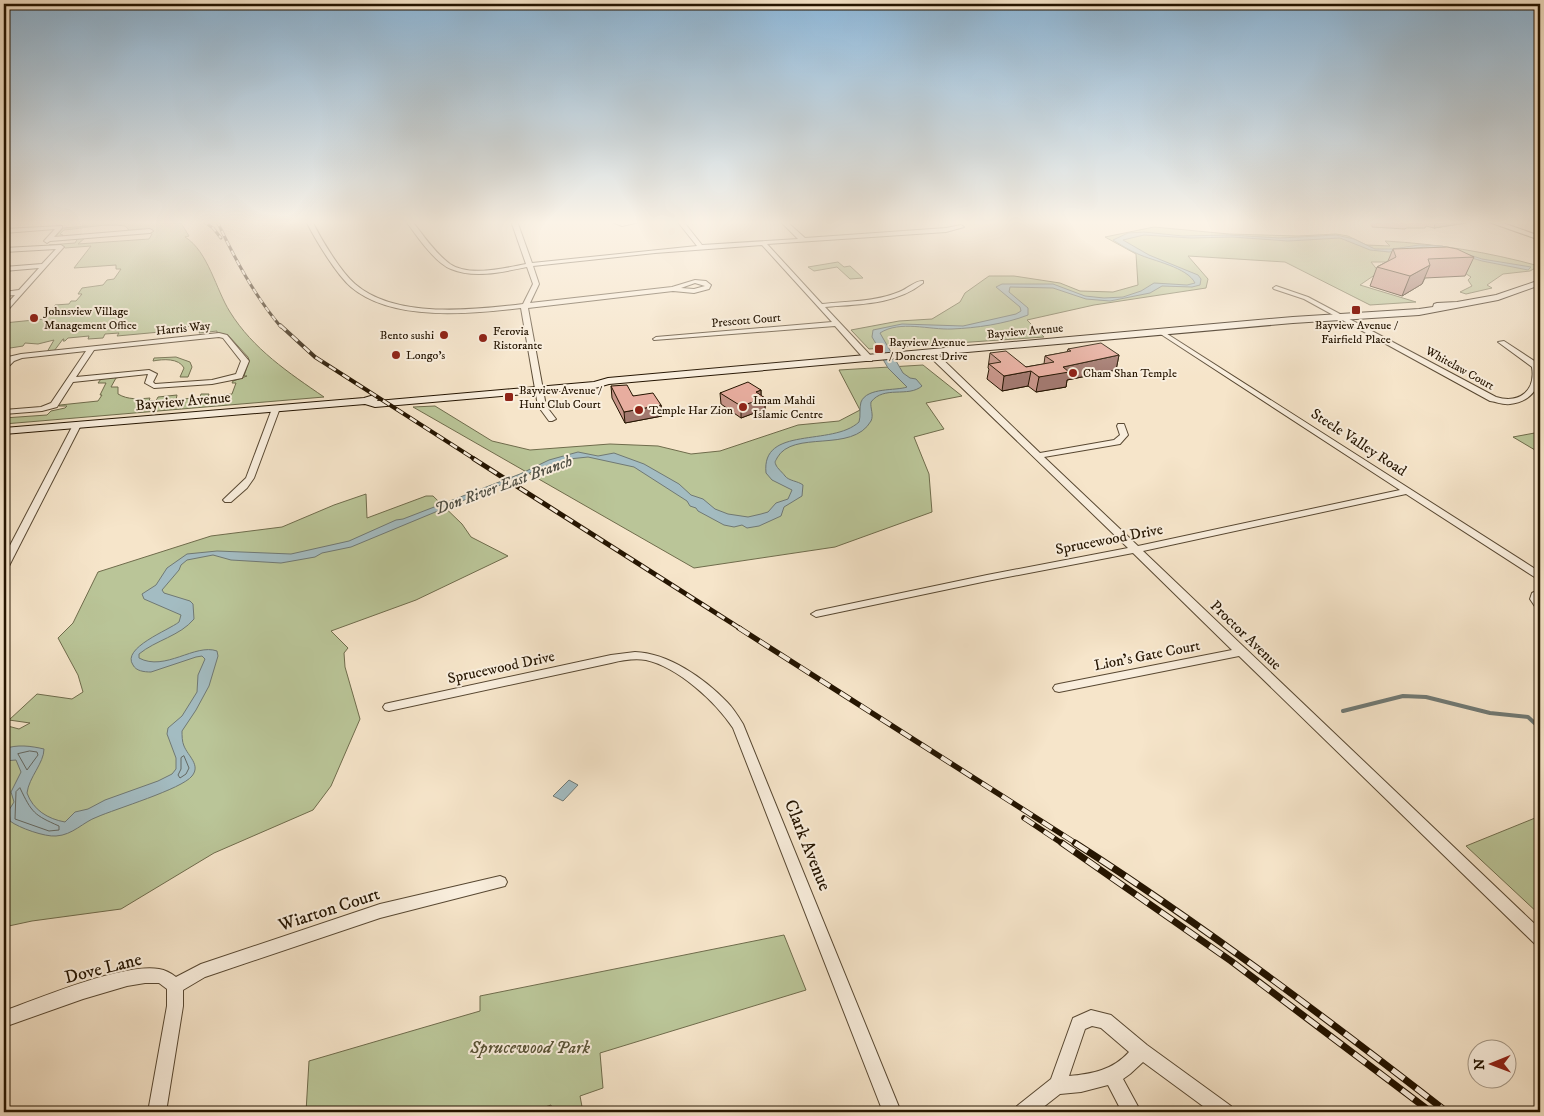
<svg xmlns="http://www.w3.org/2000/svg" width="1544" height="1116" font-family="'IM FELL DW Pica',serif">
<style>
.green{fill:#bac598;stroke:#6f6c4c}
.water{fill:#a3bcc2;stroke:#707974}
.lines{fill:none;stroke-linecap:round;stroke-linejoin:round}
.shore{stroke:#646861;stroke-width:1}
.stream{stroke:#707974;stroke-width:4}
.minor-casing{stroke:#584832;stroke-width:2}
.secondary-casing{stroke:#241400;stroke-width:2}
.minor{fill:#f9eedd;fill-rule:evenodd}
.secondary{fill:#f9eedd;fill-rule:evenodd}
.rail-far4-casing{stroke:#241400;stroke-width:3}
.rail-far3-casing{stroke:#241400;stroke-width:4}
.rail-far2-casing{stroke:#241400;stroke-width:5}
.rail-far1-casing{stroke:#241400;stroke-width:5.5}
.rail-casing{stroke:#241400;stroke-width:7}
.rail-far4{stroke:#f9eedd;stroke-width:2;stroke-dasharray:5.5;stroke-linecap:butt}
.rail-far3{stroke:#f9eedd;stroke-width:2.5;stroke-dasharray:8;stroke-linecap:butt}
.rail-far2{stroke:#f9eedd;stroke-width:3;stroke-dasharray:9;stroke-linecap:butt}
.rail-far1{stroke:#f9eedd;stroke-width:4;stroke-dasharray:12;stroke-linecap:butt}
.rail{stroke:#f9eedd;stroke-width:5;stroke-dasharray:15;stroke-linecap:butt}
.wall{fill:#c79589;stroke:#241400}
.shaded-wall{fill:#a2796f;stroke:#241400}
.building{fill:#e7ad9f;stroke:#241400}
.poi-dot{fill:#8f2418;stroke:#f9eedd;stroke-width:2}
.labels{text-anchor:middle;stroke-width:4;stroke-linejoin:round;paint-order:stroke}
.far-poi-label{font-size:12px;fill:#241400;stroke:#f9eedd;text-anchor:start}
.far-street-label{font-size:12px;fill:#241400;stroke:#f9eedd}
.street-label{font-size:15px;fill:#241400;stroke:#f9eedd}
.water-label{font-size:16px;font-style:italic;fill:#504f44;stroke:#f9eedd}
.near-street-label{font-size:18px;fill:#241400;stroke:#f9eedd}
.near-park-label{font-size:18px;font-style:italic;fill:#585235;stroke:#f9eedd}
</style>
<rect width="100%" height="100%" fill="#f6e5ca"/>
<filter id="stains"><feTurbulence type="fractalNoise" baseFrequency=".004" numOctaves="4"/><feColorMatrix values="0 0 0 0 .2 0 0 0 0 .09 0 0 0 0 .02 0 0 0 .5 -.17"/></filter>
<radialGradient id="worn" r=".72"><stop offset=".6" stop-color="#630" stop-opacity="0"/><stop offset="1" stop-color="#630" stop-opacity=".3"/></radialGradient>
<g class="green">
<path d="M79 221 181 223 189 236 185 237C208 251 216 290 230 312 253 349 289 373 324 397L4 424V418L47 415 51 411 65 408 67 406H59L60 405 98 401 102 395H100L106 383H98L101 379 125 376 116 378 111 387H118V394C128 400 139 399 150 398L149 401H156L158 397 177 395 176 400 200 397 201 394H209L208 397 232 394 236 383H232L233 381 247 376H244L249 360 248 357 228 335 217 333V331L199 333 203 325 199 328H192L193 326 173 328 171 331 117 336 119 333 105 334 103 338 88 339 89 336 68 338 65 341H63L64 339H63L54 351 47 352 54 340 38 344 25 343 23 346 4 349V323L44 319 55 305 69 304 71 301H76L82 294H78L82 288 103 285 107 280 114 279 121 269H116V265L74 268 91 246 65 248 63 246 49 245 75 243 78 238 86 237 78 244 149 239 152 234 148 233 154 231C141 226 125 232 111 233L129 230 125 226C104 223 86 228 64 230L60 234 63 235 61 237 56 236 63 228 88 226H82L83 223Z"/>
<path d="M1154 227 1229 234 1298 236 1336 234 1348 236 1366 245 1390 246 1385 241C1438 244 1488 252 1539 266L1530 271 1503 274 1487 285 1492 288 1466 294 1460 292 1472 286 1468 280 1471 277 1454 266 1441 262H1371L1379 272 1360 285 1416 302 1370 305 1285 262 1188 256 1208 279 1206 288 1094 305 1027 320 1044 337 869 349 851 330 899 321 932 319 960 302 965 293 989 276H1014L1060 283 1080 291 1113 292 1138 285 1136 254 1105 237Z"/>
<path d="M838 262 844 267 850 266 863 278 850 279 837 267 814 271 808 267Z"/>
<path d="M176 357 190 362 192 367 188 377H180L184 368C179 358 163 359 153 361L154 358Z"/>
<path d="M923 365 962 396 926 403 944 429 914 437 929 474 932 512 835 547 694 568 413 407 435 406 492 441 530 450 610 444 658 446 691 454 720 451 798 425 839 421 860 410 839 370Z"/>
<path d="M1540 432V453L1513 437Z"/>
<path d="M366 494 367 518 426 496H433L462 524 471 537 508 556 416 600 331 631 348 648 344 653 345 667 360 719 331 786 313 810 214 853 121 909 32 921 4 927V725L19 729 30 723 9 720 37 694 72 699 83 692 78 675 58 638 73 623 98 572 211 536 282 527 334 505Z"/>
<path d="M1540 816V915L1466 846Z"/>
<path d="M784 935 806 990 600 1053 603 1088 580 1096 583 1112H552L551 1105 529 1112H306L309 1061 480 1011V996Z"/>
</g>
<g class="water">
<path d="M1144 232 1183 236 1228 235 1280 238 1336 235 1354 239 1375 249H1393L1419 245 1442 246 1482 259 1531 267 1528 270 1482 261 1438 248 1424 247 1389 252 1370 250 1340 238 1288 241 1232 237 1191 238 1144 235 1123 240 1149 255 1198 275 1201 279 1200 285 1192 287 1162 286 1150 293 1110 301 1086 299 1053 288 1010 287 1009 292 1028 308V315C1005 324 976 328 952 329 929 330 900 320 880 333L903 373 910 378 916 379 922 386C908 398 884 385 871 402 870 408 874 415 871 421 852 454 793 429 777 458 776 461 774 461 776 465 777 468 783 473 785 476 789 481 798 481 803 485L802 496 784 507 781 516 759 526 747 528 742 525 734 527 724 525 698 511 696 508 690 506 687 501 634 467 588 457 569 459 544 467 351 547 322 553 315 557 281 563 231 560 213 555 187 560 181 565 179 570 162 590 164 593 190 601 193 604 194 619C180 636 156 640 139 654V658C165 672 195 643 217 651L218 656 209 686 196 710 182 731C182 735 182 742 184 746 188 756 201 765 192 776 182 789 115 809 97 817 83 822 73 835 56 836 45 837 19 828 10 821L9 810 14 802 11 792 21 772 16 760 4 761V749C17 744 31 746 44 749 44 763 29 777 27 793 33 810 48 819 65 822L75 812 88 809 105 800 158 781 172 774 176 769V758L167 734 168 728 182 716 197 692 198 675 205 659 202 656 196 657 151 672C144 672 136 671 133 665 121 648 169 630 179 622L181 615 144 599 142 594 156 585 167 568 187 554 217 551 291 554 349 541 396 520 403 519 520 474 549 460 578 452 598 456 614 453 644 464 679 484 691 495 703 499 715 509 728 514 748 517 761 514 768 512 776 503 788 499 792 490 772 480 766 473C761 425 832 447 859 422 861 416 859 408 861 402 867 387 896 391 907 387L888 368 877 349 878 347 872 337 873 330 902 324 963 326 1016 314 1021 311 1020 307 996 287 1002 284H1053L1085 296 1104 298 1123 297 1141 291 1154 283 1187 285 1195 283C1187 267 1153 261 1138 254 1129 250 1121 245 1113 240L1128 233Z"/>
<path d="M569 780 578 785 563 801 553 796Z"/>
</g>
<g class="lines">
<g class="shore">
<path d="M30 751 37 752 38 755 27 770 18 754Z"/>
<path d="M184 756 189 768 186 774 180 778 178 775 181 769V758Z"/>
<path d="M20 788C32 813 34 815 59 826V830L49 831 15 819 16 792Z"/>
</g>
<path class="stream" d="M1343 711 1403 696 1426 697 1490 713 1528 717 1540 728"/>
<g class="minor-casing">
<g id="minor">
<path d="M6 221H12L4 228V223Z"/>
<path d="M306 221H312C321 239 340 271 355 284 395 319 474 310 523 304L533 284 527 267C503 272 474 279 451 269 435 263 416 235 406 221H412C423 235 435 253 450 264 469 277 505 268 526 264L511 221H517L532 263 697 246 677 221H683L702 245 798 239 780 221H786L805 238 946 228 961 225 964 227 946 232 767 244 822 304C847 301 875 302 899 292 907 289 916 280 923 281V283C895 305 859 304 825 307L872 357V361H866L835 326 654 340 653 339 656 337 832 322 762 245 655 253 533 266 539 284 530 303 672 287 695 280 706 281 711 285 709 289 694 293 673 291 528 308 546 406 556 419 552 421H549L538 406 521 308C471 314 392 322 351 287 336 274 315 239 306 221ZM695 283 705 286 694 289 681 288Z"/>
<path d="M610 221 622 222 644 221 622 226Z"/>
<path d="M62 226V228L54 237 150 229 153 231 150 233 50 241 47 243 44 241 55 229 4 233V229Z"/>
<path d="M61 245 64 247 63 248 6 312 4 313V307L15 295 4 296V292L19 290 39 268 4 271V267L42 264 56 249 4 252V248Z"/>
<path d="M1276 286 1308 297 1496 397C1519 404 1536 391 1532 367L1498 342 1504 341 1539 364C1544 385 1531 402 1510 404 1503 405 1497 402 1490 401L1304 299 1274 289 1273 288Z"/>
<path d="M1161 330 1540 572V579L1536 578 1406 494 1143 551 1540 929V946L1535 944 1239 656 1059 692 1055 691 1053 688 1055 685 1059 684 1232 650 1133 553 987 581 816 617 811 614 816 611 987 575 1128 548 928 355 927 353 931 351H934L1040 453 1114 440 1120 435 1117 426 1118 424H1124L1128 435 1120 444 1044 457 1138 546 1400 490 1159 333V331Z"/>
<path d="M219 333 227 335 249 361 242 378 212 384 154 388 145 383 148 374 73 382 57 407 42 411 4 414V410L41 407 51 403 86 351 22 358 14 361 7 368H4V362L8 357 21 354ZM219 337 223 338 241 361 236 374 212 380 155 384 153 382 157 374 149 370 76 377 94 350Z"/>
<path d="M273 406H276L280 408 254 478 247 488 231 502H225L223 500 225 498 246 478Z"/>
<path d="M74 423H77L81 425 9 566 4 569V557Z"/>
<path d="M1540 589V609L1536 608 1530 599 1532 593Z"/>
<path d="M635 652C668 653 704 678 727 702 733 708 738 716 743 724L901 1112H883L733 728C716 702 678 667 646 660 635 658 623 660 611 663L389 711 385 710 383 707 385 704 389 703 611 655Z"/>
<path d="M500 876 505 878 507 882 505 886 380 918 205 977 183 990V1006L166 1112H148L167 1006V989L159 983H145L127 986 83 999 4 1027V1011C40 998 123 963 159 969 165 970 171 973 176 977L201 964 380 904Z"/>
<path d="M1091 1010 1111 1015 1147 1045 1231 1106 1234 1112H1211L1143 1062 1130 1074 1123 1079 1141 1112H1122L1108 1085 1081 1092 1060 1094 1037 1112H1014L1017 1106 1051 1079 1073 1018ZM1092 1026 1101 1028 1129 1052C1113 1070 1092 1074 1069 1076L1085 1029Z"/>
</g>
</g>
<g class="secondary-casing">
<g id="secondary">
<path d="M1486 221H1497L1540 236V240Z"/>
<path d="M1540 280V285L1498 300 1419 315 1293 323 609 384 595 388 375 407 365 404 4 434V428L364 398 374 395 379 398 377 401 594 382 608 378 1293 317 1419 309 1433 307 1434 304 1437 303 1457 302 1496 295Z"/>
</g>
</g>
<use href="#minor" class="minor"/>
<use href="#secondary" class="secondary"/>
<g class="rail-far4-casing">
<g id="rail-far4">
<path d="M203 221 213 228 221 238"/>
<path d="M217 221C235 259 254 295 281 327"/>
</g>
</g>
<g class="rail-far3-casing">
<path id="rail-far3" d="M280 325 315 357 476 460"/>
</g>
<g class="rail-far2-casing">
<path id="rail-far2" d="M474 459 741 629"/>
</g>
<g class="rail-far1-casing">
<g id="rail-far1">
<path d="M739 628 1077 844"/>
<path d="M1024 818 1063 844"/>
</g>
</g>
<g class="rail-casing">
<g id="rail">
<path d="M1062 843 1231 961 1431 1112"/>
<path d="M1075 843C1204 926 1326 1018 1447 1112"/>
</g>
</g>
<use href="#rail-far4" class="rail-far4"/>
<use href="#rail-far3" class="rail-far3"/>
<use href="#rail-far2" class="rail-far2"/>
<use href="#rail-far1" class="rail-far1"/>
<use href="#rail" class="rail"/>
</g>
<g class="wall">
<path d="M1372 221H1467L1466 223 1434 228 1426 226 1425 228H1406L1405 229 1372 227Z"/>
<path d="M1393 249 1474 257 1465 276 1425 278 1422 284 1402 296 1370 286 1377 267 1388 261Z"/>
<path d="M1068 349 1119 355 1116 370 1067 380 1066 387 1036 392 1028 386 1002 391 987 379 989 369 988 368 990 353 1026 367 1044 364 1045 356 1067 352Z"/>
<path d="M611 386 633 396 661 405 662 416 625 423 612 398Z"/>
<path d="M761 390V396L765 398V409L741 418 721 404 720 393Z"/>
</g>
<g class="shaded-wall">
<path d="M1436 221H1467L1466 223 1434 228Z"/>
<path d="M1430 265 1422 284 1402 296 1410 276Z"/>
<path d="M1119 355 1116 370 1067 380 1066 387 1036 392 1039 377 1063 367Z"/>
<path d="M1031 371 1028 386 1002 391 1004 376Z"/>
<path d="M761 390V399L765 398V409L741 418V406L756 392Z"/>
<path d="M661 405 662 416 625 423 624 412Z"/>
</g>
<g class="building">
<path d="M1447 247 1457 249 1474 257 1428 259 1430 265 1410 276 1377 267 1396 257 1393 249Z"/>
<path d="M1101 343 1119 355 1063 367 1069 372 1039 377 1031 371 1004 376 989 364 1001 362 990 353 1006 351 1026 367 1054 362 1045 356 1071 351 1068 349Z"/>
<path d="M748 382 761 390 756 392 765 398 741 406 720 393Z"/>
<path d="M627 385 633 396 653 393 661 405 624 412 611 386Z"/>
</g>
<linearGradient id="sky" x2="0" y2="1"><stop stop-color="#8cb7d9"/><stop offset="0.59" stop-color="#fbf3e7"/><stop offset="1" stop-color="#fbf3e7" stop-opacity="0"/></linearGradient>
<rect width="1544" height="377" fill="url(#sky)"/>
<g class="poi-dot">
<rect x="1351" y="305" width="10" height="10" rx="2.5"/>
<circle cx="34" cy="318" r="5"/>
<circle cx="444" cy="335" r="5"/>
<circle cx="483" cy="338" r="5"/>
<rect x="874" y="344" width="10" height="10" rx="2.5"/>
<circle cx="396" cy="355" r="5"/>
<circle cx="1073" cy="373" r="5"/>
<rect x="504" y="392" width="10" height="10" rx="2.5"/>
<circle cx="743" cy="407" r="5"/>
<circle cx="639" cy="410" r="5"/>
</g>
<g class="labels">
<g class="far-poi-label">
<text x="44" y="315">Johnsview Village<tspan x="44" dy="14">Management Office</tspan></text>
<text x="1356" y="329" text-anchor="middle">Bayview Avenue /<tspan x="1356" dy="14">Fairfield Place</tspan></text>
<text x="493" y="335">Ferovia<tspan x="493" dy="14">Ristorante</tspan></text>
<text x="434" y="339" text-anchor="end">Bento sushi</text>
<text x="889" y="346">Bayview Avenue<tspan x="889" dy="14">/ Doncrest Drive</tspan></text>
<text x="406" y="359">Longo's</text>
<text x="1083" y="377">Cham Shan Temple</text>
<text x="519" y="394">Bayview Avenue /<tspan x="519" dy="14">Hunt Club Court</tspan></text>
<text x="753" y="404">Imam Mahdi<tspan x="753" dy="14">Islamic Centre</tspan></text>
<text x="649" y="414">Temple Har Zion</text>
</g>
<g class="far-street-label">
<text transform="translate(746 320) rotate(-5)" y="4">Prescott Court</text>
<text transform="translate(183 328) rotate(-6)" y="4">Harris Way</text>
<text transform="translate(1025 331) rotate(-5)" y="4">Bayview Avenue</text>
<text transform="translate(1460 368) rotate(29)" y="4">Whitelaw Court</text>
</g>
<g class="street-label">
<text transform="translate(183 401) rotate(-5)" y="5">Bayview Avenue</text>
<text transform="translate(1359 442) rotate(33)" y="5">Steele Valley Road</text>
<text transform="translate(1109 539) rotate(-11)" y="5">Sprucewood Drive</text>
<text transform="translate(1246 635) rotate(44)" y="5">Proctor Avenue</text>
<text transform="translate(1147 655) rotate(-11)" y="5">Lion's Gate Court</text>
<text transform="translate(501 667) rotate(-12)" y="5">Sprucewood Drive</text>
</g>
<g class="water-label">
<text transform="translate(503 484) rotate(-20)" y="6">Don River East Branch</text>
</g>
<g class="near-street-label">
<text transform="translate(808 845) rotate(68)" y="6">Clark Avenue</text>
<text transform="translate(329 909) rotate(-18)" y="6">Wiarton Court</text>
<text transform="translate(103 968) rotate(-14)" y="6">Dove Lane</text>
</g>
<g class="near-park-label">
<text x="530" y="1053">Sprucewood Park</text>
</g>
</g>
<rect width="1544" height="1116" fill="none" stroke="#f6e5ca" stroke-width="20"/>
<rect x="5" y="5" width="1534" height="1106" fill="none" stroke="#241400" stroke-width="2.5"/>
<rect x="10" y="10" width="1524" height="1096" fill="none" stroke="#241400"/>
<g transform="translate(1492 1064) rotate(269)"><circle r="24" fill="#f9eedd" stroke="#a49785"/>
<path d="M0-4L9 19L0 12L-9 19Z" fill="#8f2418"/>
<text y="-8" font-size="14" font-weight="bold" text-anchor="middle" fill="#241400">N</text>
</g>
<rect width="100%" height="100%" filter="url(#stains)"/>
<rect width="100%" height="100%" fill="url(#worn)"/>
</svg>
